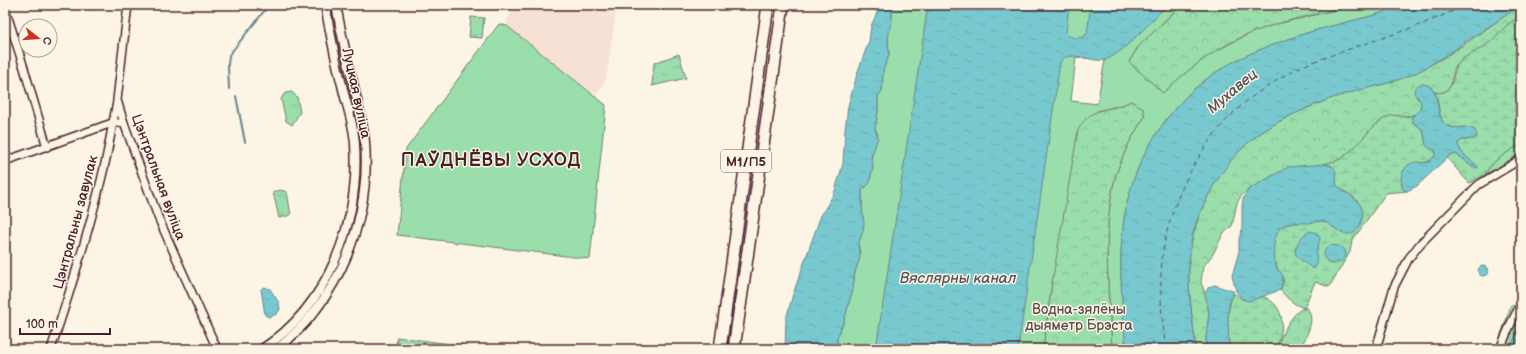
<svg xmlns="http://www.w3.org/2000/svg" width="1526" height="354" font-family="'Balsamiq Sans',sans-serif">
<style>
.built{fill:#f7e1d4}
.green{fill:#9adeab;stroke:#727e6b;fill-rule:evenodd}
.forest{fill:url(#forest-crowns);stroke:#727e6b}
.wetland{fill:url(#wetland-marsh);stroke:#727e6b}
.park{fill:url(#park-tufts);stroke:#727e6b}
.water{fill:url(#water-ripples);stroke:#66858d}
.lines{fill:none;stroke-linecap:round;stroke-linejoin:round}
.stream{stroke:#66858d;stroke-width:2}
.ferry{stroke:#58525c;stroke-width:1;stroke-dasharray:5 4;stroke-linecap:butt}
.minor-casing{stroke:#4a1f2b;stroke-width:10}
.tertiary-casing{stroke:#4a1f2b;stroke-width:11}
.trunk-casing{stroke:#4a1f2b;stroke-width:14}
.minor{stroke:#fcf5e5;stroke-width:7}
.tertiary{stroke:#fcf5e5;stroke-width:8}
.trunk{stroke:#fcf5e5;stroke-width:11}
.labels{text-anchor:middle;stroke-width:3;stroke-linejoin:round;paint-order:stroke}
.shield{fill:#fcf5e5;stroke:#7f5f63;stroke-width:1}
.shield-label{font-size:13px;font-weight:bold;fill:#4a1f2b}
.street-label{font-size:14px;fill:#4a1f2b;stroke:#fcf5e5}
.park-label{font-size:14px;fill:#5e4f4b;stroke:#fcf5e5}
.water-label{font-size:15px;font-style:italic;fill:#58525c;stroke:#fcf5e5}
.district-label{font-size:18px;font-weight:bold;letter-spacing:1px;fill:#4a1f2b;stroke:#fcf5e5}
</style>
<defs>
<pattern id="forest-crowns" width="20" height="18" patternUnits="userSpaceOnUse"><rect width="20" height="18" fill="#9adeab"/><path d="M2 6a3 3 0 1 1 6 0M12 15a3 3 0 1 1 6 0" fill="none" stroke="#86be93"/></pattern>
<pattern id="wetland-marsh" width="20" height="14" patternUnits="userSpaceOnUse"><rect width="20" height="14" fill="#9adeab"/><path d="M1 5h8M5 5V1M11 12h8M15 12V8" fill="none" stroke="#86be93"/></pattern>
<pattern id="park-tufts" width="24" height="20" patternUnits="userSpaceOnUse"><rect width="24" height="20" fill="#9adeab"/><path d="M3 7l-1-3M5 7V3M7 7l1-3M15 17l-1-3M17 17v-4M19 17l1-3" fill="none" stroke="#86be93"/></pattern>
<pattern id="water-ripples" width="26" height="14" patternUnits="userSpaceOnUse"><rect width="26" height="14" fill="#78c9cf"/><path d="M2 4q2-2 4 0t4 0M15 11q2-2 4 0t4 0" fill="none" stroke="#69acb2"/></pattern>
</defs>
<rect width="100%" height="100%" fill="#fcf5e5"/>
<filter id="ink" filterUnits="userSpaceOnUse"><feTurbulence type="fractalNoise" baseFrequency=".025" numOctaves="2"/><feDisplacementMap in="SourceGraphic" scale="8" xChannelSelector="R" yChannelSelector="G"/><feConvolveMatrix kernelMatrix="1 2 1 2 8 2 1 2 1" color-interpolation-filters="sRGB"/></filter>
<g filter="url(#ink)">
<path class="built" d="M517 5H617L606 79 596 96 507 26V19Z"/>
<g class="green">
<path d="M892 5H1181L1138 47 1129 62 1163 93 1176 80 1209 55 1233 42 1255 31 1277 24 1356 5H1399C1380 16 1357 19 1336 25 1316 30 1295 36 1275 44 1259 50 1241 57 1226 66 1178 93 1141 146 1128 199 1116 247 1122 300 1126 349H1112C1109 295 1102 235 1114 182 1120 158 1132 136 1145 116L1131 101 1125 104 1097 111 1052 283 1043 349H838L837 338 844 321 853 288 855 271 859 261 860 252 858 244 862 234V190L869 184 873 167 871 159 878 134 875 129 878 112V96L882 91 883 70 889 55 888 38 892 18ZM1076 57 1105 60 1097 104 1071 101Z"/>
<path d="M499 24 507 26 606 105 590 259 397 235 406 149Z"/>
<path d="M1511 305 1514 306V309L1496 349Z"/>
<path d="M397 337 481 348 480 349H396Z"/>
</g>
<g class="forest">
<path d="M1181 5H1356C1323 13 1288 19 1256 31 1221 44 1189 68 1163 93L1129 62 1138 47Z"/>
<path d="M1521 5V17C1505 23 1497 38 1483 48 1475 53 1460 60 1455 68 1451 75 1454 84 1447 90 1443 93 1439 93 1435 92L1428 85 1416 97 1421 102 1420 110 1417 113 1410 116 1397 115 1368 132 1362 141 1341 159 1249 189 1241 196 1237 203 1232 226 1223 234 1213 254 1203 267 1201 282 1207 300 1209 313 1206 339 1207 349H1196C1193 321 1188 293 1189 265 1190 221 1219 163 1255 137 1275 122 1299 111 1322 102 1350 90 1382 87 1411 75 1449 58 1486 28 1521 5Z"/>
<path d="M1131 101 1143 108 1145 116C1132 136 1120 158 1114 182 1102 235 1109 295 1112 349H1043L1052 283 1078 130C1092 104 1109 113 1131 101Z"/>
<path d="M1521 144V154L1486 174C1488 163 1511 150 1521 144Z"/>
<path d="M1304 308H1307C1317 320 1305 338 1300 349H1276C1281 337 1291 312 1304 308Z"/>
</g>
<g class="wetland">
<path d="M1521 17V144C1511 150 1488 163 1486 174L1469 183 1446 157C1456 149 1468 161 1477 166 1471 160 1458 152 1458 143L1462 140H1468L1465 127 1454 128 1444 124C1437 114 1440 102 1435 92 1439 93 1443 93 1447 90 1455 83 1452 71 1459 63 1465 55 1477 52 1485 46 1498 36 1505 23 1521 17Z"/>
<path d="M1392 115 1405 117 1413 115 1412 117 1413 122 1423 130C1426 139 1424 148 1435 150L1436 151C1435 162 1427 161 1420 164 1414 166 1409 168 1404 170L1401 179 1404 190 1407 191 1386 193 1352 241 1350 252 1329 287 1315 282 1304 308C1293 304 1287 298 1280 290 1288 275 1279 276 1276 265 1274 260 1275 254 1274 249 1273 231 1278 224 1297 223 1304 222 1314 220 1322 221 1329 222 1337 230 1343 233L1363 216C1360 196 1349 196 1336 185V180L1331 165 1324 164C1330 162 1337 161 1342 158 1361 145 1371 122 1392 115Z"/>
<path d="M1234 294C1238 295 1238 297 1242 299 1249 302 1256 298 1262 296 1287 306 1284 328 1276 349H1229C1228 331 1225 310 1234 294Z"/>
</g>
<g class="park">
<path d="M471 17 484 18 482 38 469 37Z"/>
<path d="M679 54 686 78 652 86 654 63Z"/>
<path d="M292 92 297 97 300 112 292 125 286 121 281 99 285 93Z"/>
<path d="M281 190 287 192 291 215 279 218 273 192Z"/>
<path d="M1521 309V349H1504Z"/>
</g>
<g class="water">
<path d="M873 5H892V18L888 38 889 55 883 70 882 91 878 96V112L875 129 878 138 871 157 873 167 869 184 862 190V208L864 223 863 231 858 244 860 258 855 271 853 288 844 321 837 338 838 349H785L786 319 793 294 821 215 834 194 843 164 845 130 848 106 858 71 869 41 871 26 877 13 876 9Z"/>
<path d="M928 5H1069L1066 33C1070 39 1080 39 1085 36L1087 33 1091 5H1167C1155 17 1119 58 1104 60 1091 62 1073 51 1062 59L1060 63 1018 349H876Z"/>
<path d="M1399 5H1521C1503 17 1486 29 1468 40 1450 53 1431 66 1411 75 1382 87 1351 90 1322 102 1299 111 1275 122 1255 137 1225 159 1193 213 1190 250 1186 283 1192 316 1196 349H1126C1122 300 1116 247 1128 199 1141 145 1178 94 1226 66 1241 57 1258 50 1275 44 1295 36 1316 30 1336 25 1357 19 1380 16 1399 5Z"/>
<path d="M1421 84C1442 84 1434 110 1443 122 1451 133 1465 123 1475 130L1477 136 1475 139 1462 140 1458 143C1458 153 1472 160 1478 167L1477 168 1474 167 1456 154 1450 155 1417 186 1407 191 1404 190C1397 180 1403 164 1416 162 1420 162 1424 163 1429 162L1436 154 1435 150 1430 149 1426 145 1423 130 1413 122 1411 118 1420 110 1421 102 1414 93C1415 88 1417 86 1421 84Z"/>
<path d="M1324 164C1339 167 1336 173 1336 185 1349 196 1370 203 1360 225 1358 229 1355 234 1349 234 1339 235 1331 223 1322 221 1320 221 1311 223 1307 223 1299 223 1290 222 1283 226 1272 232 1272 256 1276 266 1277 269 1281 273 1283 276L1282 286 1280 290 1250 301 1242 299 1236 291 1232 276 1239 251V239L1242 230V206L1243 199 1249 189 1288 167Z"/>
<path d="M1311 231 1317 233 1320 238 1316 254 1317 264 1314 269C1310 267 1296 257 1295 253 1296 243 1302 234 1311 231Z"/>
<path d="M1331 245 1339 246 1345 250 1346 257 1342 261 1331 264C1322 259 1321 250 1331 245Z"/>
<circle cx="1483" cy="271" r="5"/>
<path d="M1214 285C1221 286 1224 290 1231 289L1234 292 1230 300 1228 314 1229 349H1207L1206 339 1209 313 1205 294 1208 288Z"/>
<path d="M264 287 270 289 279 303 280 310 275 315 268 317 265 315 261 289Z"/>
<path d="M1521 322V349H1510Z"/>
</g>
<g class="lines">
<g class="stream">
<path d="M229 89 228 65 229 55 269 5"/>
<path d="M236 96 245 142"/>
</g>
<path class="ferry" d="M1166 349C1162 320 1159 291 1162 261 1167 206 1200 141 1242 105 1253 95 1267 87 1279 79 1286 75 1293 70 1300 67 1354 45 1412 32 1465 5"/>
<g class="minor-casing">
<g id="minor">
<path d="M128 5 117 100 124 123 158 217 217 349"/>
<path d="M5 8 24 68 47 147"/>
<path d="M5 161 112 123H124"/>
<path d="M51 349C72 286 92 223 106 159 110 140 113 121 117 102"/>
<path d="M1376 349 1394 287 1409 258 1420 244 1478 185 1521 159"/>
<path d="M1500 349 1512 321 1521 304"/>
</g>
</g>
<g class="tertiary-casing">
<g id="tertiary">
<path d="M262 349C329 306 360 221 355 144 354 124 346 104 342 85 335 59 330 32 325 5"/>
<path d="M277 349C339 300 371 221 365 142 363 122 357 102 353 82 346 57 341 31 336 5"/>
</g>
</g>
<g class="trunk-casing">
<g id="trunk">
<path d="M720 349 768 5"/>
<path d="M734 349 783 5"/>
</g>
</g>
<use href="#minor" class="minor"/>
<use href="#tertiary" class="tertiary"/>
<use href="#trunk" class="trunk"/>
</g>
</g>
<g class="labels">
<rect class="shield" x="721" y="150" width="50" height="22" rx="3"/>
<g class="shield-label">
<text x="746" y="166">М1/П5</text>
</g>
<g class="street-label">
<text transform="translate(357 93) rotate(78)" y="5">Луцкая вуліца</text>
<text transform="translate(159 177) rotate(70)" y="5">Цэнтральная вуліца</text>
<text transform="translate(75 222) rotate(-75)" y="5">Цэнтральны завулак</text>
</g>
<g class="park-label">
<text x="1079" y="314">Водна-зялёны<tspan x="1079" dy="16">дыяметр Брэста</tspan></text>
</g>
<g class="water-label">
<text transform="translate(1232 91) rotate(-40)" y="5">Мухавец</text>
<text x="958" y="283">Вяслярны канал</text>
</g>
<g class="district-label">
<text x="491" y="166">ПАЎДНЁВЫ УСХОД</text>
</g>
</g>
<rect width="1526" height="354" fill="none" stroke="#fcf5e5" stroke-width="20"/>
<rect x="10" y="10" width="1506" height="334" fill="none" stroke="#4a1f2b" stroke-width="1.5" filter="url(#ink)"/>
<g transform="translate(38 38) rotate(107)"><circle r="19" fill="#fcf5e5" stroke="#b59f9b"/>
<path d="M0-3L7 15L0 10L-7 15Z" fill="#c8321e"/>
<text y="-6" font-size="11" font-weight="bold" text-anchor="middle" fill="#4a1f2b">С</text>
</g>
<path d="M20 328v6h90v-6" fill="none" stroke="#4a1f2b" stroke-width="2"/>
<text x="26" y="328" font-size="12" fill="#4a1f2b" stroke="#fcf5e5" stroke-width="3" paint-order="stroke">100 m</text>
</svg>
